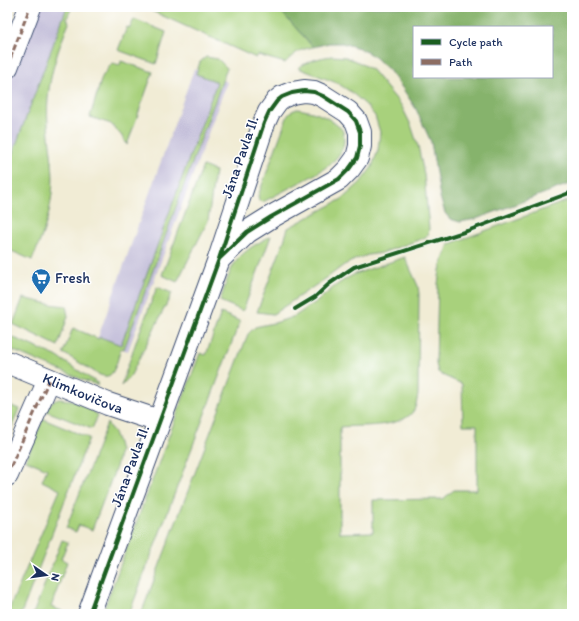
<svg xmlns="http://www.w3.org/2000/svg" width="579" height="621" font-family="Itim,sans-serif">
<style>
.industrial{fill:#c5c0da}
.green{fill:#a8d17c;stroke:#62806d}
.forest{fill:#86b36c;stroke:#507165;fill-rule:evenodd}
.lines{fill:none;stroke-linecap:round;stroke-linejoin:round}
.minor-casing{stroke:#3b4b70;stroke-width:24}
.minor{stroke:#fff;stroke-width:22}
.quiet{stroke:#8d6e63;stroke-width:3;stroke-dasharray:6 3;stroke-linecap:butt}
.cycleway-casing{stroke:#fff;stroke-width:6}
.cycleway{stroke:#1b5e20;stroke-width:4}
.labels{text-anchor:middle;stroke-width:3;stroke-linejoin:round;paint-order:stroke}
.street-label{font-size:15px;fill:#1b2f5e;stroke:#fff}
.poi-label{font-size:15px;fill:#1b2f5e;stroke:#fff;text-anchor:start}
</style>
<rect width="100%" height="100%" fill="#fff"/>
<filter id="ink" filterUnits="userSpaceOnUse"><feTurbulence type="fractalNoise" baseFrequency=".025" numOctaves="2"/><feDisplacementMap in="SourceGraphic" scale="8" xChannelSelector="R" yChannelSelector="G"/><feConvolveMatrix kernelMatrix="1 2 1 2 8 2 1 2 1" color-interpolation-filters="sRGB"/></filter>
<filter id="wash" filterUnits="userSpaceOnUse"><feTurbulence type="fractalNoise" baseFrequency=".012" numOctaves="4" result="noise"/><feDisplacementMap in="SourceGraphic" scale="16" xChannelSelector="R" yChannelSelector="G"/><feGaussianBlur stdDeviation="0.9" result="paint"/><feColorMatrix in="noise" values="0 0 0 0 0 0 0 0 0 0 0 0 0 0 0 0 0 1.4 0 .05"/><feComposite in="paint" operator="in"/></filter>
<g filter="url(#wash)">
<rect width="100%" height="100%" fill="#f1ecd5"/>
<g class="industrial">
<path d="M37 7H69L7 174V88Z"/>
<path d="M194 69 227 82 128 351 97 340Z"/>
</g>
<g class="green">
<path d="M67 7H72L67 18 69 23C59 47 50 72 48 99 46 120 50 141 52 163 56 196 46 230 32 260L7 249V169Z"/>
<path d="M143 7H277L313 47C298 50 295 53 285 63L258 55 256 58Z"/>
<path d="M134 19 166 32 156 64 118 50 127 27 130 28Z"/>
<path d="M332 56 346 57 360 63 372 70 401 105 411 125 418 146 424 174 429 229 428 235 424 238 382 253 368 255 357 259 344 265 328 277 273 314 257 312 284 241 288 228 342 199 360 183 372 167 378 150 380 132 375 116 366 105 351 92 337 83 298 68C310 60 318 58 332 56Z"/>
<path d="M206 57 218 59 227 68 124 349 121 348C119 355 115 372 110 375 107 377 103 376 100 375L63 353 73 328 99 339 100 337 121 345 217 82 196 74 200 62Z"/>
<path d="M121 61 153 72 127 145 121 135 111 124 90 117 102 77 112 63 120 65Z"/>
<path d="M297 109C312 111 326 115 338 126 343 129 344 133 344 139 345 162 310 177 293 186 283 191 273 197 263 202L259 201 258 196 288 115 292 111Z"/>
<path d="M203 166 215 171 208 221 177 282 162 275Z"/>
<path d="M572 199V614H141L248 334 255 327 278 322 295 316 319 300 334 287 344 280 355 274 405 257 418 286 419 294 418 395C417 400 416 406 414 410 403 429 358 425 340 427V533L373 532V500L443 499 454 490H477V425H463L462 384 442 375 438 372 436 364 438 284 440 270 443 260 449 244Z"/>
<path d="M271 236 243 311 220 301C224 290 227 278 232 268 240 252 256 244 271 236Z"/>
<path d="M157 287 172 293 131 375 121 386 137 339Z"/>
<path d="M23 298 49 304 66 306 68 316 58 346 13 324Z"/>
<path d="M221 313 240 321 129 614H102L200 353 206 355Z"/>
<path d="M7 335 56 356 99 384 98 385 88 382 7 348Z"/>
<path d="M59 399 72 400 89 409 98 415 92 429 46 411C49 404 52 401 59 399Z"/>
<path d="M7 404 19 409 7 438Z"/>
<path d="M43 419 89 438 21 614H7L60 490 42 481 47 469 26 460Z"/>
<path d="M107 423 115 435 118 443 120 451 116 467 92 530 79 525 76 532 66 528Z"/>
<path d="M62 540 68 542 61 559 67 562 51 607 62 611 61 614H33Z"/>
</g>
<path class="forest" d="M277 7H572V183L476 219 460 222 450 219 445 213 440 197 431 142 416 109 403 89 389 70 375 57 359 48 342 43H329L313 47ZM414 27H552V77H414Z"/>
</g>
<g filter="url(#ink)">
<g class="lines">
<g class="minor-casing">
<g id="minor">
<path d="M7 67 30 7"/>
<path id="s1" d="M7 362 108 404 159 421"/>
<path d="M7 475 49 380"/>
<path d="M89 614 219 259 264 123 269 112 277 101 282 97 292 93 304 91 314 92 323 96 348 112 356 121 360 132V146L357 158 349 169 339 179 271 217 247 232 219 259"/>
</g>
</g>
<use href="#minor" class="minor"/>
<g class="quiet">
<path d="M7 67 30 7"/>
<path d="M7 475 49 380"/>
</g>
<g class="cycleway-casing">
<g id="cycleway">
<path d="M295 309 315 297 329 284 354 267 467 231 572 192"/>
<path d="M89 614 219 259 264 123 269 112 277 101 282 97 292 93 304 91 314 92 323 96 348 112 356 121 360 132V146L357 158 349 169 339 179 271 217 247 232 219 259"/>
</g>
</g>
<use href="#cycleway" class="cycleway"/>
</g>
</g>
<defs>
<g id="supermarket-pin" transform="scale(1)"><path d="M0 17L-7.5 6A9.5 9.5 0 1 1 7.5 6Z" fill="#1f6fb2" stroke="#fff"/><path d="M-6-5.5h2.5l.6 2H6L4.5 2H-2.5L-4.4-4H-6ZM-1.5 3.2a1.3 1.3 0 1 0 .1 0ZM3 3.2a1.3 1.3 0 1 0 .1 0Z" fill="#fff"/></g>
</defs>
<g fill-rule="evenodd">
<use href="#supermarket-pin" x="41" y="278"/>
</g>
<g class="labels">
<g class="street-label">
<text transform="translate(240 157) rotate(-71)" y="5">Jána Pavla II.</text>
<text dy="5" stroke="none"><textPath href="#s1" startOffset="82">Klimkovičova</textPath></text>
<text transform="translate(130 466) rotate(-70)" y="5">Jána Pavla II.</text>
</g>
<g class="poi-label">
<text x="55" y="283">Fresh</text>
</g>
</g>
<rect width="579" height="621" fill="none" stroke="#fff" stroke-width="24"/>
<rect x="413" y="26" width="140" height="52" fill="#ffffff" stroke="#a4acbf"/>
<rect x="421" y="39" width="20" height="6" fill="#1b5e20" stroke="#a4acbf"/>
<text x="449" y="46" font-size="12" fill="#1b2f5e">Cycle path</text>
<rect x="421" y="59" width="20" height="6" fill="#8d6e63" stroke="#a4acbf"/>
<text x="449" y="66" font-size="12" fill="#1b2f5e">Path</text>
<g transform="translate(46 575) rotate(103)" stroke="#ffffff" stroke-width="3" paint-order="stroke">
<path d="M0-3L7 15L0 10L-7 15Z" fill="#1b2f5e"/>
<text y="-6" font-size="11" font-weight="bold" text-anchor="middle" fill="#1b2f5e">N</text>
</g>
</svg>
